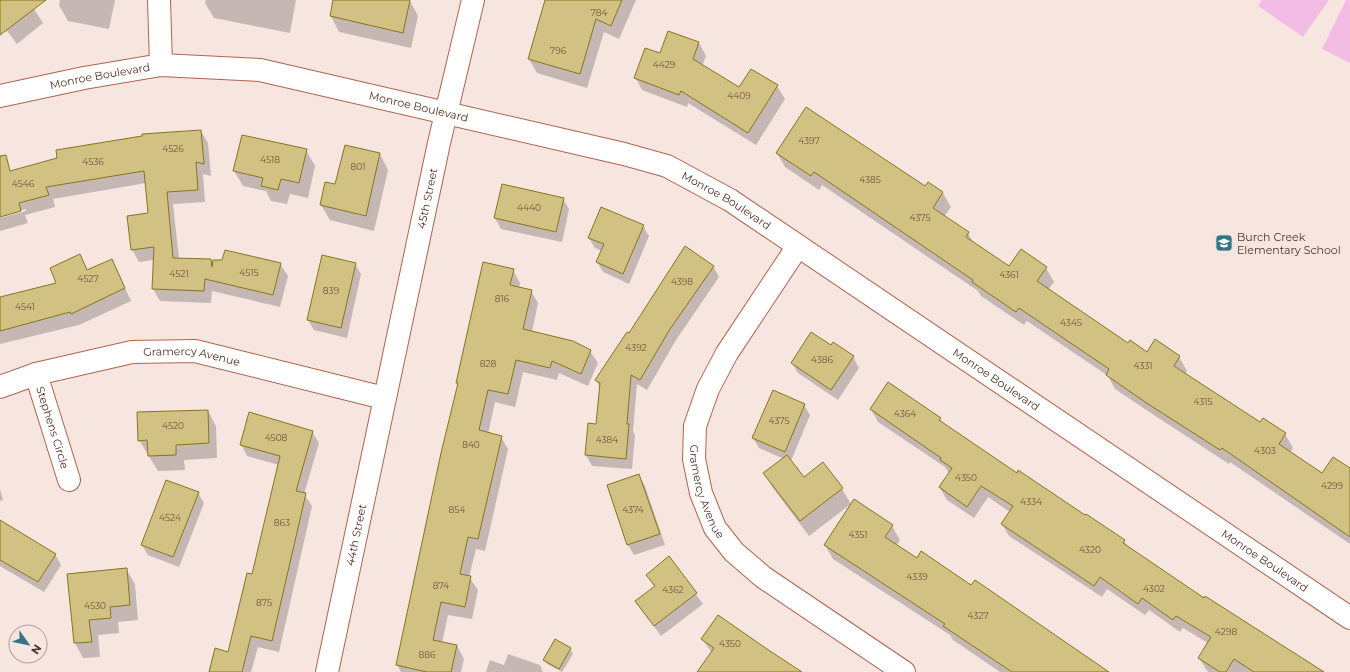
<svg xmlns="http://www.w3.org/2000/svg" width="1350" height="672" font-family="Montserrat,sans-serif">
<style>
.green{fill:#f3bce4}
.shadow{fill:#0003}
.building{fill:#d1c283;stroke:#88751b}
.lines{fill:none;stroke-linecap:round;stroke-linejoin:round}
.minor-casing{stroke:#b1634d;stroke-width:24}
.tertiary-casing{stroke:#b1634d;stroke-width:24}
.minor{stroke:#fff;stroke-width:22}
.tertiary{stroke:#fff;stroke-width:22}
.labels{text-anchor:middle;stroke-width:3;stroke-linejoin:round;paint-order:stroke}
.number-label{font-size:9px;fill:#72543d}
.street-label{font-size:11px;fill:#523026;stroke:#f7e5e0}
.poi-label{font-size:11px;fill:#523026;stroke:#f7e5e0;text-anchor:start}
</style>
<rect width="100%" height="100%" fill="#f7e5e0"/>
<g class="green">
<path d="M1262 0H1329L1303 37 1258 6Z"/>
<path d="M1346 0H1350V63L1322 49Z"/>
</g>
<g class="shadow">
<path d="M0 0H28L43 23 17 44 0 22Z"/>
<path d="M60 0H115L109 29 68 21 59 5Z"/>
<path d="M206 0H296L290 33 214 18 205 3Z"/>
<path d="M334 0 410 1 418 16 411 48 339 32 331 16Z"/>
<path d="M546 0H636L619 39 604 32 587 88 537 73 529 59Z"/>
<path d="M669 32 699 43 706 56 702 66 739 89 777 86 785 99 756 145 688 103 687 107 642 90 635 77 660 55Z"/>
<path d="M201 131 208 143 211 176 203 174 205 202 173 204 179 259 211 260 213 265 280 264 288 276 280 307 212 291 211 303 160 301 153 289 154 260 139 262 132 249 149 214 146 183 53 199 55 207 25 215 28 223 0 231V218L26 211V209L0 216V175Z"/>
<path d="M306 150 315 166 308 198 290 194 287 204 271 201 266 191 243 186 234 171Z"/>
<path d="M777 153 925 188 928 183 943 193 951 207 944 217 968 233 974 244 1009 268H1046L1054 282 1048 290 1128 344 1147 353 1179 357 1187 371 1185 374 1260 424 1285 434 1293 448 1290 452 1323 474 1350 470V544L1230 462 1229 464 1157 417 1115 389 1108 376 1027 321 1024 325 981 296 978 291 822 185 819 190 785 167Z"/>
<path d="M380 154 388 170 374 231 330 220 321 205 336 185Z"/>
<path d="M563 199 569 209 562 242 501 229 495 218Z"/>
<path d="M643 226 649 236 629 284 603 272 597 262 602 251 595 248 589 238Z"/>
<path d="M79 255 88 271 112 260 131 301 79 325 0 344V298L58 283Z"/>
<path d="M355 264 361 274 347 338 314 330 308 320Z"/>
<path d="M713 266 719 277 676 340 647 390 637 384 633 431 635 435 632 469 592 466 586 455 588 424 597 425 600 388 596 380 629 334Z"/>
<path d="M513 270 520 283 519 288 531 291 538 303 532 332 590 351 598 363 588 386 559 373 557 380 523 372 515 407 495 402 488 434 501 437 508 449 485 551 476 549 469 577 478 590 472 619 448 615 442 643 457 646 464 659 461 672H401L397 665 459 385 457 383Z"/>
<path d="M833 343 853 357 859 368 838 400 798 373 792 363 831 347Z"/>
<path d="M804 405 810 415 791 461 804 478 842 489 851 504 809 536 773 488 765 473 784 459 759 448 753 438Z"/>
<path d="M871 409 940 419 943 424 1017 474 1085 517 1086 515 1124 541 1128 547 1204 600 1321 672H1208L1199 658 1208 643 1183 628 1180 632 1149 610 1145 615 1107 589 1102 597 1009 536 1002 524 1010 512 988 497 974 518 947 500 940 488 949 473 945 467 878 422Z"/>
<path d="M208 411 216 426 217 458 184 460 185 470 158 471 139 440Z"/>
<path d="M312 432 319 443 304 494 312 506 279 652 258 647 251 672H210L229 653 253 575 279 465 247 456 241 444Z"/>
<path d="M639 476 645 486 665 545 634 555 628 545 608 486Z"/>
<path d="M0 489 3 500 0 501Z"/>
<path d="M198 493 204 503 179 567 148 555 142 545Z"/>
<path d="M892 526 900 540 896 546 917 560 972 586 1108 672H1000L953 640 950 635 833 559 825 545Z"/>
<path d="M0 533 55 554 61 565 44 592 0 566Z"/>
<path d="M669 558 703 604 661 636 636 602 655 588 647 575Z"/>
<path d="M126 569 135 584 138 620 118 622 119 633 98 635 100 657 83 658 75 643 68 575Z"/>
<path d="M702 639 800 672H703L712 653Z"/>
<path d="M570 649 573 654 562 672 547 664 544 660Z"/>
<path d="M508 654 540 665 543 672H486L490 660 504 665Z"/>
</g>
<g class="building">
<path d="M0 0H46L0 35Z"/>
<path d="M333 0H410L403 33 330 16Z"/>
<path d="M545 0H622L611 26 596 19 580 74 528 59Z"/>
<path d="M668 31 699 42 693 59 739 87 751 69 778 85 748 133 681 91 679 95 634 78 645 48 660 53Z"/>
<path d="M806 107 925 186 928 182 943 192 933 208 969 232 966 237 1009 266 1021 249 1047 267 1037 281 1128 343 1130 340 1147 352 1155 339 1180 356 1174 366 1260 422 1263 418 1286 433 1279 444 1322 473 1333 457 1350 468V537L1222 448 1220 450 1148 404 1106 375 1109 369 1019 308 1016 312 972 282 973 280 814 172 811 176 776 153Z"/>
<path d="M201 130 204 164 196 162 198 190 167 192 173 258 211 259 212 267 213 260H222L225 250 281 263 273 295 205 279 204 291 152 289 154 247 131 250 127 216 148 213 144 171 46 187 49 195 19 203 21 211 0 217V156L6 155 10 171 57 158 56 150 142 136V134Z"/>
<path d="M242 135 307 149 299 183 281 179 278 190 261 186 263 178 233 171Z"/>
<path d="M345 145 380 153 366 216 320 205 325 182 335 184Z"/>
<path d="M502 184 564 198 556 232 494 218Z"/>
<path d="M601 207 644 225 623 274 596 262 604 244 588 238Z"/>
<path d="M685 246 714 266 670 329 640 380 631 375 627 424H629L626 459 585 455 588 423 596 424 600 383 595 380 627 332 629 333Z"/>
<path d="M80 254 87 270 112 259 125 288 71 314 70 312 0 331V297L56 283 50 268Z"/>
<path d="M322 255 356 263 341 328 307 320Z"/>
<path d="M483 262 514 269 510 285 532 290 523 329 573 341 591 350 581 374 552 361 550 368 516 360 508 394 488 390 479 430 502 436 478 539 468 537 460 574 471 576 465 607 441 602 433 640 457 645 451 672H427L396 665 441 453 458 383H456Z"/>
<path d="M811 332 831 345 833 342 854 356 831 390 791 363Z"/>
<path d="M888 382 941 418 939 420 1017 473 1018 470 1085 515 1086 514 1125 540 1123 543 1204 598 1205 596 1324 672H1254L1234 659 1226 672H1220L1198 658 1211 637 1176 616 1173 620 1142 598 1138 604 1100 577 1094 586 1001 524 1013 506 981 486 967 507 939 487 952 468 940 460 941 458 870 409Z"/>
<path d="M773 390 805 404 785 452 752 438Z"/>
<path d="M208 410 209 443 176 445V455L148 456 147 440 138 441 137 412Z"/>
<path d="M249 412 313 431 296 491 306 493 272 641 251 636 242 672H209L215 648 228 652 247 573 252 574 280 456 240 445Z"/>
<path d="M787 455 804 477 823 462 843 488 800 521 763 473Z"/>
<path d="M639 474 660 534 627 545 607 485Z"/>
<path d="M166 480 199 492 173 557 141 545Z"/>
<path d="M854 499 893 525 885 537 917 558 921 551 971 585 975 580 1109 672H1012L943 626 945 624 824 545Z"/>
<path d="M0 520 56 554 38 582 0 560Z"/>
<path d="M669 556 697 593 654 626 635 601 655 586 646 575Z"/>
<path d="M127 568 130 605 110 607 111 618 89 620 92 642 74 643 67 574Z"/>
<path d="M718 615 767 649 802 672H697L714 648 701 639Z"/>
<path d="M555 639 571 648 559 669 543 660Z"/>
</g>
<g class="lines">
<g class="minor-casing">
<g id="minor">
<path d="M159 0 161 65"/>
<path id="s1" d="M798 246 727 353 708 389 695 426 694 459 701 493 715 528 734 552 763 577 904 672"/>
<path id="s2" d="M36 374 69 480"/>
<path id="s3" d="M0 387 36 374 132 352 195 351 384 398"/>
<path id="s4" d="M327 672 439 143 473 0"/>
</g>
</g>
<g class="tertiary-casing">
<g id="tertiary">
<path id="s5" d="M0 96 84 78 161 65 260 70 624 154 667 166 730 200 1350 618"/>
</g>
</g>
<use href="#minor" class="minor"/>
<use href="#tertiary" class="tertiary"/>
</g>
<defs>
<g id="school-square" transform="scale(0.9)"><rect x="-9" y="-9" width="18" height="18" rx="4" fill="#327686" stroke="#f7e5e0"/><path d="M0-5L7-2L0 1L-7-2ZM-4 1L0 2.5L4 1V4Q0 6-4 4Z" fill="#fff"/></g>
</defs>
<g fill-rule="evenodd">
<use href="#school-square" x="1224" y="243"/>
</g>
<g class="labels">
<g class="number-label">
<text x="599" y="16">784</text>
<text x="558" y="54">796</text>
<text x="664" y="68">4429</text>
<text x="739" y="99">4409</text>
<text x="809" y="144">4397</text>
<text x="173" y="152">4526</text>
<text x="270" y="163">4518</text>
<text x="93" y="165">4536</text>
<text x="358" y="170">801</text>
<text x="870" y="183">4385</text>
<text x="23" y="187">4546</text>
<text x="529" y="211">4440</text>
<text x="920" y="221">4375</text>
<text x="249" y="276">4515</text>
<text x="179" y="277">4521</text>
<text x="1009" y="278">4361</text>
<text x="88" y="282">4527</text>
<text x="682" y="285">4398</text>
<text x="331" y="294">839</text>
<text x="502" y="302">816</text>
<text x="25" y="310">4541</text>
<text x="1071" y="326">4345</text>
<text x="636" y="351">4392</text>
<text x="822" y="363">4386</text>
<text x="488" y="367">828</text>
<text x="1143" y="369">4331</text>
<text x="1203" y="405">4315</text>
<text x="905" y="417">4364</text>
<text x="779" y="424">4375</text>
<text x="173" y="429">4520</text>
<text x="276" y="441">4508</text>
<text x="607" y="443">4384</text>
<text x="471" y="448">840</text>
<text x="1265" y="454">4303</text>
<text x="966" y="481">4350</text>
<text x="1332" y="489">4299</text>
<text x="1031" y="505">4334</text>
<text x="457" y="513">854</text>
<text x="633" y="513">4374</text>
<text x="170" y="521">4524</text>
<text x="282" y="526">863</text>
<text x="858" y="538">4351</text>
<text x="1090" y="553">4320</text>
<text x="917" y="580">4339</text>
<text x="441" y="589">874</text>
<text x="1154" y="592">4302</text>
<text x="673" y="593">4362</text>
<text x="264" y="606">875</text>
<text x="95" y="609">4530</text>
<text x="978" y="619">4327</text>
<text x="1226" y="635">4298</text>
<text x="730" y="647">4350</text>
<text x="427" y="658">886</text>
</g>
<g class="street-label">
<text dy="4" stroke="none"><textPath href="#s5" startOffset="102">Monroe Boulevard</textPath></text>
<text dy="4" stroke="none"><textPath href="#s5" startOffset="426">Monroe Boulevard</textPath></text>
<text dy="4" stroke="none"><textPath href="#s4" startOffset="484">45th Street</textPath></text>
<text dy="4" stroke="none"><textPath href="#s5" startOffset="750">Monroe Boulevard</textPath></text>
<text dy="4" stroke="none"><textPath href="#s3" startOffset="197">Gramercy Avenue</textPath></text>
<text dy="4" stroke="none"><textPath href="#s5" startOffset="1074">Monroe Boulevard</textPath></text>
<text dy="4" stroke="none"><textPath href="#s2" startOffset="56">Stephens Circle</textPath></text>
<text dy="4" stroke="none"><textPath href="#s1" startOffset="276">Gramercy Avenue</textPath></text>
<text dy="4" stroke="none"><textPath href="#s4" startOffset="140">44th Street</textPath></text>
<text dy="4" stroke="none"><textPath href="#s5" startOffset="1398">Monroe Boulevard</textPath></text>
</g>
<g class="poi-label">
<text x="1237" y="241">Burch Creek<tspan x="1237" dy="13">Elementary School</tspan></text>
</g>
</g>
<g transform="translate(28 644) rotate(123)"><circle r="19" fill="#f7e5e0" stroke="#b59d96"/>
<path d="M0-3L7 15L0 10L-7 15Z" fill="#327686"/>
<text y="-6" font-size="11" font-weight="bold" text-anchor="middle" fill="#523026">N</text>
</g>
</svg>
